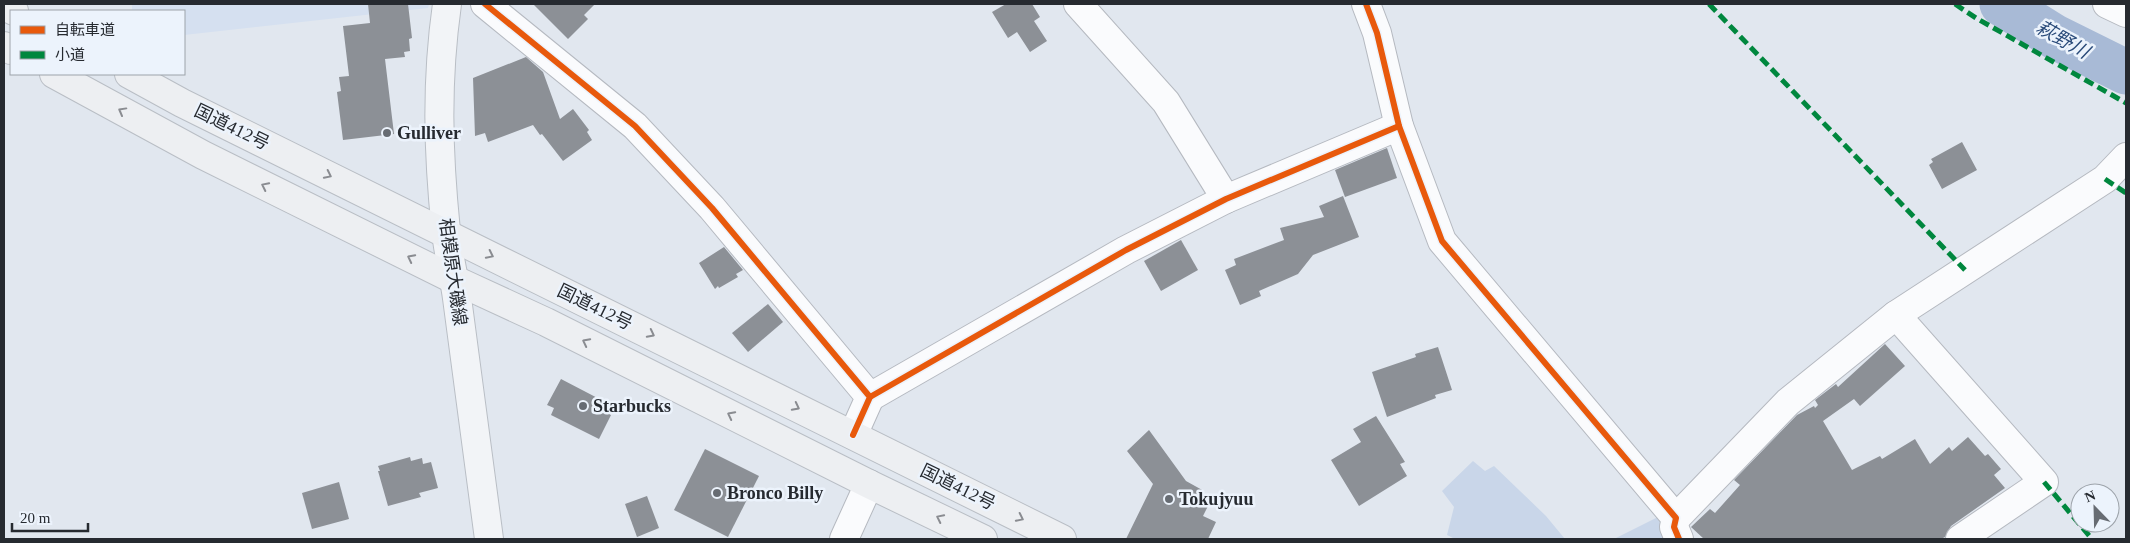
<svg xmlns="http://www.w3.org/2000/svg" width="2130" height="543" font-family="'Times New Roman','Noto Sans JP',serif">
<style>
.built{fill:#d5e0f0}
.green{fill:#c9d6e9}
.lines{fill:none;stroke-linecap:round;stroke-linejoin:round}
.river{stroke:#a8bad6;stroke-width:45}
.building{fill:#8c9096}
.minor-casing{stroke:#b5b9c0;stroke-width:30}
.major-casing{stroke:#b9bec5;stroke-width:30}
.highway-casing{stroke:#b9bec5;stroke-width:30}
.minor{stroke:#fafbfd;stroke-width:28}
.major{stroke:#f2f4f7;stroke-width:28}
.highway{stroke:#edeff2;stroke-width:28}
.quiet{stroke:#00873e;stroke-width:5;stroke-dasharray:10 5;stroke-linecap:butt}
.cycleway-casing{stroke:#ecf3fc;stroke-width:9}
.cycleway{stroke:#e8590c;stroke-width:6}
.oneway{stroke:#8a8c91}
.poi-dot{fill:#676c73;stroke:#ecf3fc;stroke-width:2}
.labels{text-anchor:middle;stroke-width:5;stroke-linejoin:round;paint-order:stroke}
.street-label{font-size:18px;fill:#262a30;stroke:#ecf3fc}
.poi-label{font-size:18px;font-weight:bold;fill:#262a30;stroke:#ecf3fc;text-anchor:start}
.water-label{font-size:19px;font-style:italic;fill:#2a4b7a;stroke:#ecf3fc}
</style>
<rect width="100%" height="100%" fill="#e1e7ef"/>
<path class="built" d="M132 4H429L428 8 184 35V11H132Z"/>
<g class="green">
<path d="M1473 461 1485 471 1494 466 1546 516 1565 539H1455L1447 535 1454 507 1442 491Z"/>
<path d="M1660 516 1672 539H1614Z"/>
</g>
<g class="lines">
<path class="river" d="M2002 4 2055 37 2126 72"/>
</g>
<g class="building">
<path d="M368 4H408L412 38 409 39 410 51 404 52 405 57 385 59 394 134 343 140 337 92 341 91 339 77 349 76 343 26 370 23Z"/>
<path d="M533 4H595L584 15 588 19 568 39Z"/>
<path d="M1006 4H1032L1040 17 1034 21 1047 41 1030 52 1017 32 1008 38 992 12Z"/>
<path d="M526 57 543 72 560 119 573 109 589 130 587 132 592 140 563 161 542 134 540 135 533 125 488 142 485 133 475 136 473 78Z"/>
<path d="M1962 142 1977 170 1942 189 1929 165 1933 162 1931 159Z"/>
<path d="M1387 148 1397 178 1345 197 1335 170Z"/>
<path d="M1343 196 1359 237 1313 255 1298 274 1259 291 1261 296 1240 305 1225 270 1236 265 1234 259 1284 240 1280 228 1324 217 1319 206Z"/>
<path d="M1181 240 1198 270 1161 291 1144 261Z"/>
<path d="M724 247 743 270 736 274 738 277 719 288 718 286 715 289 699 263Z"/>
<path d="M768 304 783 322 748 352 732 333Z"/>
<path d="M1885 344 1905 366 1860 406 1854 399 1823 421 1852 470 1880 456 1882 459 1915 439 1930 464 1949 447 1952 451 1968 437 1985 456 1988 454 2001 469 1994 475 2005 488 1951 526 1945 537 1941 539H1704L1691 527 1710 509 1715 513 1740 485 1734 480 1797 415 1814 406 1815 408 1818 405 1815 400 1836 384 1838 387Z"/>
<path d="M1438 347 1452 390 1435 395 1436 398 1387 417 1372 372 1416 357 1415 354Z"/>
<path d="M561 379 609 404 605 412 611 415 599 439 551 415 554 408 547 405Z"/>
<path d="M1376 416 1405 462 1400 464 1407 476 1359 506 1331 460 1361 442 1353 429Z"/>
<path d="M1149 430 1186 481 1204 491 1202 496 1211 500 1203 516 1216 522 1208 539H1126L1153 484 1127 451Z"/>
<path d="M705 449 759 476 728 537 674 510Z"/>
<path d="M410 457 411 461 422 458 423 464 431 462 438 488 419 493 421 497 388 506 378 471H380L378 466Z"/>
<path d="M339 482 349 519 312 529 302 493Z"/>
<path d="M647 496 659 528 637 537 625 504Z"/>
</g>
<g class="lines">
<g class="minor-casing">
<g id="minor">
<path d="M485 4 635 126 712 208 870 397 853 435"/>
<path d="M1078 4 1166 102 1226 199"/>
<path d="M1366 4 1377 33 1399 126 1442 241 1676 518 1674 527 1679 539"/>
<path d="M2107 4 2126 13"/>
<path d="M1896 315 2044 482 1960 539"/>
<path d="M870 397 1126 250 1226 199 1399 126"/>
<path d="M1676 518 1788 402 1896 315 2105 179 2126 157"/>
<path d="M844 539 869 484"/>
</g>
</g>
<g class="major-casing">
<path id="major" d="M447 4C436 82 438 153 446 231 448 253 454 276 457 298 467 379 478 459 489 539"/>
</g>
<g class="highway-casing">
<g id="highway">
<path d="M4 6 14 11"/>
<path d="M4 46 11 50"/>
<path d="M54 74 203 155 455 280 546 322 869 484 983 539"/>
<path d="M129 74 182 103 1062 539"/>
</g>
</g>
<use href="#minor" class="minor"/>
<use href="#major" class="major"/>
<use href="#highway" class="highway"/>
<g class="quiet">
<path d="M1709 4 1965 270"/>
<path d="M1955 4 1976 18 2126 103"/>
<path d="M2105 179 2126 193"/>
<path d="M2044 482 2092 539"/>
</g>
<g class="cycleway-casing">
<g id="cycleway">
<path d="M485 4 635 126 712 208 870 397 853 435"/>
<path d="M1366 4 1377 33 1399 126 1442 241 1676 518 1674 527 1679 539"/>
<path d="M870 397 1126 250 1226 199 1399 126"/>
</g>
</g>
<use href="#cycleway" class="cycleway"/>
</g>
<defs><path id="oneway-chevron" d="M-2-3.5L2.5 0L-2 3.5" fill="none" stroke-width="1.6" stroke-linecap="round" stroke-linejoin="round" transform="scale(1.25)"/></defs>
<g class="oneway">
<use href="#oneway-chevron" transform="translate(122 111) rotate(-151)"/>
<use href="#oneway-chevron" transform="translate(328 175) rotate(26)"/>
<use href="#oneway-chevron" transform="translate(265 186) rotate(-154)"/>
<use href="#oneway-chevron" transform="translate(490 255) rotate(26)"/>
<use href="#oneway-chevron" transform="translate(411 258) rotate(-153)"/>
<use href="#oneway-chevron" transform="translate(651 334) rotate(27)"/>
<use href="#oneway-chevron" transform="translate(586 342) rotate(-153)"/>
<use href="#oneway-chevron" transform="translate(796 407) rotate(27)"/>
<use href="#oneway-chevron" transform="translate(731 415) rotate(-153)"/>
<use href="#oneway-chevron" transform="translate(940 518) rotate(-154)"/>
<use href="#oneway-chevron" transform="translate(1020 518) rotate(26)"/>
</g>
<g class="poi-dot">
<circle cx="387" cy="133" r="5"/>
<circle cx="583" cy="406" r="5"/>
<circle cx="717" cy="493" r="5"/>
<circle cx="1169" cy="499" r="5"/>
</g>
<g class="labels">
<g class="street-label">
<text transform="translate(232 127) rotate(26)" y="6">国道412号</text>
<text transform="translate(453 272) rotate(82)" y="6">相模原大磯線</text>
<text transform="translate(595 307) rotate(26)" y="6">国道412号</text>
<text transform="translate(958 487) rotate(26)" y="6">国道412号</text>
</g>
<g class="poi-label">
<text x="397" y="139">Gulliver</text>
<text x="593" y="412">Starbucks</text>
<text x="727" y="499">Bronco Billy</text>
<text x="1179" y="505">Tokujyuu</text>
</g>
<g class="water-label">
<text transform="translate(2063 39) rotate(29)" y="7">萩野川</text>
</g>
</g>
<rect width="2130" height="543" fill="none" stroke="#262a30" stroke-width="10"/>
<rect x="10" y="10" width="175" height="65" fill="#ecf3fc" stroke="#9da3aa"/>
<rect x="20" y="26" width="25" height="8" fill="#e8590c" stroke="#9da3aa"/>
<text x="55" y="35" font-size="15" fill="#262a30">自転車道</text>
<rect x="20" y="51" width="25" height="8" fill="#00873e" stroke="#9da3aa"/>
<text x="55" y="60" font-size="15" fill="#262a30">小道</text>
<g transform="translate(2095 508) rotate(337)"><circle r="24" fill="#ecf3fc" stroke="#9da3aa"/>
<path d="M0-4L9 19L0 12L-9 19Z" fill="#676c73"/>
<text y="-8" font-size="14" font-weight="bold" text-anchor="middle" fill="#262a30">N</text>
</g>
<path d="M12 523v8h76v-8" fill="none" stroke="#262a30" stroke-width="2.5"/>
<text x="20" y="523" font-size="15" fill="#262a30" stroke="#ecf3fc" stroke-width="4" paint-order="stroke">20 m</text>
</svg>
